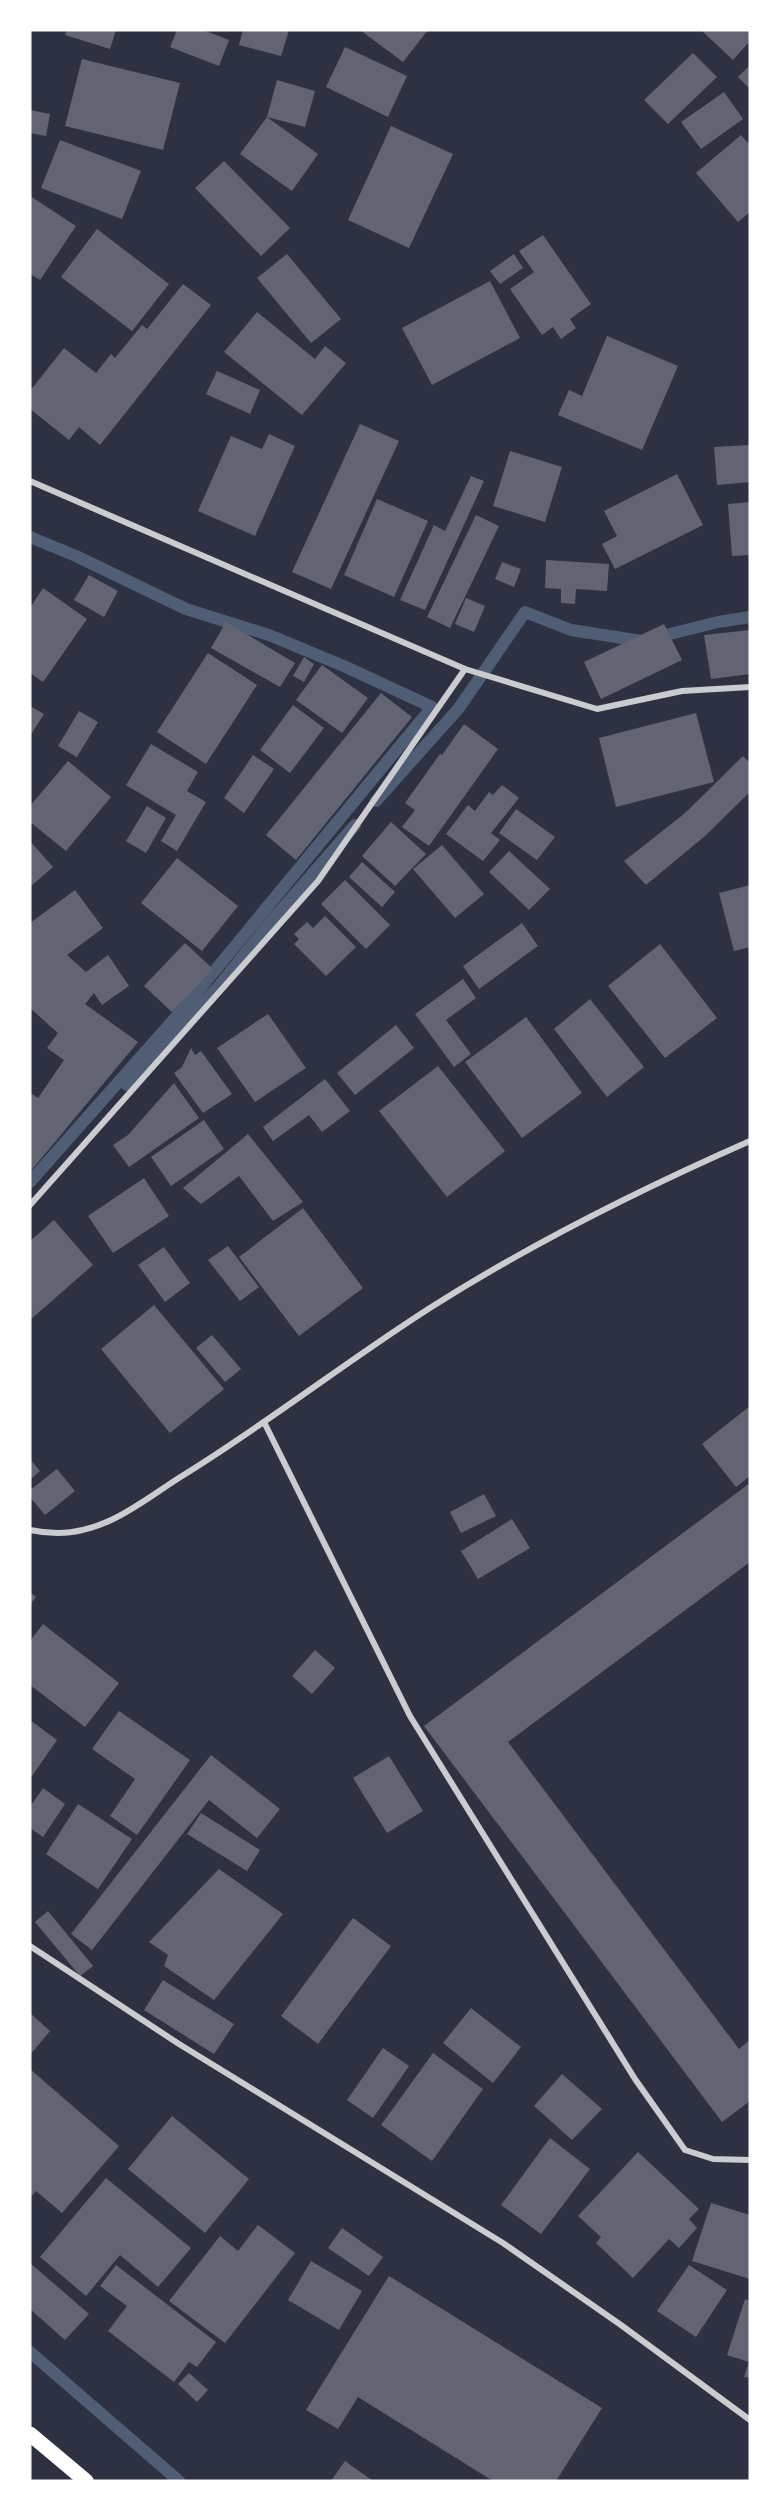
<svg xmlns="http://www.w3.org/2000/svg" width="780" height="2511" font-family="'PT Sans',sans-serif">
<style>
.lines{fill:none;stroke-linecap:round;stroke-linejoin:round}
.stream{stroke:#4f5d75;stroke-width:12}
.building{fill:#626471}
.minor{stroke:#caccd0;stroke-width:6}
.primary{stroke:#fff;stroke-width:15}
</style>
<rect width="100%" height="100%" fill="#2d3142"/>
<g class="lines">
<g class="stream">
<path d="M30 537 76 556 186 609 269 635 346 667 432 707 184 1008 30 1182"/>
<path d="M376 801 459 708 525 612 571 630 642 641 718 622 750 617"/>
<path d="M127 1085 219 986 268 925 355 825"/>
<path d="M30 2352 179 2481"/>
</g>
</g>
<g class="building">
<path d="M67 30H116L110 49 65 35Z"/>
<path d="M177 30H203L229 40 219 66 170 47Z"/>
<path d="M243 30H289L281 56 239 45Z"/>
<path d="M360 30H428L403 62Z"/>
<path d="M701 30H750V41L733 60Z"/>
<path d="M345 47 407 76 388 117 326 87Z"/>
<path d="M693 53 717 77 668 124 644 100Z"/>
<path d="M82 59 180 83 163 150 65 126Z"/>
<path d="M750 65V89L738 77Z"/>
<path d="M277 80 315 91 305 127 267 117Z"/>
<path d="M724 92 743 119 701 149 681 122Z"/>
<path d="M30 110 50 114 46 136 30 133Z"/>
<path d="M267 117 318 154 292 191 240 154Z"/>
<path d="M391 126 453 154 409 248 348 220Z"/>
<path d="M741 135 750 145V212L738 222 696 173Z"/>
<path d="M60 140 141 171 122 219 41 188Z"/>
<path d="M224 161 290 228 261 256 195 188Z"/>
<path d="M30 196 76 226 40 280 30 274Z"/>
<path d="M97 229 169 284 132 331 61 277Z"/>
<path d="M543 235 591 304 570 319 576 328 561 339 553 327 542 335 510 289 534 272 519 251Z"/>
<path d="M287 254 341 319 311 343 257 278Z"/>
<path d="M514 254 523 268 500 284 490 271Z"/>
<path d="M490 281 520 338 432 385 402 328Z"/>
<path d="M183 284 211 305 100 445 79 427 69 440 30 409V391L64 348 96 373 111 354 115 358 142 325 147 329Z"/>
<path d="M257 312 315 359 325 346 346 363 302 415 224 352Z"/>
<path d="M607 336 678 366 642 450 558 415 569 390 582 396Z"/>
<path d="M217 371 260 390 250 414 206 394Z"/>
<path d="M360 424 399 441 331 589 292 572Z"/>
<path d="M269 434 295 446 255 536 198 511 231 436 262 449Z"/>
<path d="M750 445V482L717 485 714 447Z"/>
<path d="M510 451 562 467 545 522 493 506Z"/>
<path d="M677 474 703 525 615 569 602 544 617 536 604 511Z"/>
<path d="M471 476 484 481 425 610 400 600 434 525 445 531Z"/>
<path d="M377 499 428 521 394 597 344 575Z"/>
<path d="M750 502V555L732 556 728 504Z"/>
<path d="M476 515 499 526 450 628 427 617Z"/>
<path d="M546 560 609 564 607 591 576 589 575 604 561 603V589L545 588Z"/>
<path d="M502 562 521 569 514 587 495 579Z"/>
<path d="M89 575 118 591 104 617 74 600Z"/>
<path d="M43 588 87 619 43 682 30 673V608Z"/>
<path d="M466 598 485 606 474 632 455 624Z"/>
<path d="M226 622 295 663 280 687 211 648Z"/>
<path d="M664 624 682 660 601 699 584 662Z"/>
<path d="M750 630V674L711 679 704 635Z"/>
<path d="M208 653 257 685 206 764 157 732Z"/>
<path d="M304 657 314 664 304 682 293 676Z"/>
<path d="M322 665 368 698 342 733 296 700Z"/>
<path d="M381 693 412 717 296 860 266 835Z"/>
<path d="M293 705 324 728 290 773 260 750Z"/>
<path d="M30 706 44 714 30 736Z"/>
<path d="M79 711 98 722 77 757 58 746Z"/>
<path d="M696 713 714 782 616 807 599 738Z"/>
<path d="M464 724 498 749 429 846 402 827 415 810 405 803 440 754 442 755Z"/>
<path d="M151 744 198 772 187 791 206 802 177 851 161 841 176 815 126 785Z"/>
<path d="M253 755 274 769 244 813 224 798Z"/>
<path d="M743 756 750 763V792L705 836 646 885 624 861 684 814Z"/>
<path d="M68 761 111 797 66 851 30 822V806Z"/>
<path d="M502 785 519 798 491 833 500 840 483 861 446 834 468 805 475 811 489 792 493 795Z"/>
<path d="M147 806 166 818 146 853 126 841Z"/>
<path d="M516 809 555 837 537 860 499 833Z"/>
<path d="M391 822 426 854 395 886 362 856Z"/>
<path d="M30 841 53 867 30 887Z"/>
<path d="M442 845 484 894 455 918 413 869Z"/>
<path d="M509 851 550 889 529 910 489 872Z"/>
<path d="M177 858 238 906 202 951 141 903Z"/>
<path d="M362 862 395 892 382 907 349 877Z"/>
<path d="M345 880 390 925 366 949 321 904Z"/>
<path d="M750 885V947L734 951 719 893Z"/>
<path d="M75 890 103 928 67 955 86 972 108 955 129 986 102 1005 94 993 85 1004 138 1042 30 1172V1093L38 1098 64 1060 47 1048 58 1033 30 1008V923Z"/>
<path d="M325 916 356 947 326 976 294 944 299 939 294 934 307 922 313 928Z"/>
<path d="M522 923 538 946 479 989 463 966Z"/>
<path d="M185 943 213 969 172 1012 144 986Z"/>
<path d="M660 944 717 1018 665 1058 608 986Z"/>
<path d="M463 979 476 998 446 1020 471 1054 454 1067 415 1014Z"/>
<path d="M590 999 644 1067 607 1097 554 1029Z"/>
<path d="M268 1014 306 1068 255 1102 217 1048Z"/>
<path d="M526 1017 582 1093 522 1138 465 1062Z"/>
<path d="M396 1025 414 1048 355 1095 337 1073Z"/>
<path d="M191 1048 195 1055 201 1051 232 1094 203 1113 174 1073 182 1067Z"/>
<path d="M438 1066 505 1151 447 1197 379 1111Z"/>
<path d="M325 1079 350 1111 322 1132 309 1115 273 1141 263 1127Z"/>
<path d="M174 1083 199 1118 129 1167 113 1145 128 1135Z"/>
<path d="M204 1120 224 1149 171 1186 151 1157Z"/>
<path d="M248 1134 303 1202 273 1221 239 1176 201 1204 183 1188Z"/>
<path d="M144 1178 169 1216 113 1253 88 1216Z"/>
<path d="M303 1208 363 1288 299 1336 239 1257Z"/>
<path d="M54 1220 93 1265 30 1320V1241Z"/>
<path d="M228 1246 259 1287 240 1301 208 1260Z"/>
<path d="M164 1247 190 1283 165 1302 138 1265Z"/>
<path d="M154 1305 224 1389 170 1433 101 1349Z"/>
<path d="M212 1335 241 1369 225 1382 196 1348Z"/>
<path d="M750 1406V1476L736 1487 702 1444Z"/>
<path d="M30 1459 40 1471 30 1480Z"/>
<path d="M57 1469 75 1491 45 1515 30 1497V1490Z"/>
<path d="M750 1483V1562L508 1742 739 2049 750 2040V2101L722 2122 424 1726Z"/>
<path d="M484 1494 496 1516 461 1533 450 1512Z"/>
<path d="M512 1519 530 1548 478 1579 461 1551Z"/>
<path d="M30 1592 36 1597 30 1605Z"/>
<path d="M43 1624 119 1683 85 1727 30 1685V1641Z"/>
<path d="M315 1650 335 1668 312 1694 292 1676Z"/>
<path d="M119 1711 190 1760 137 1835 110 1816 135 1779 92 1749Z"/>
<path d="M30 1720 57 1740 30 1779Z"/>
<path d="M211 1755 280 1809 257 1838 209 1800 92 1950 71 1934Z"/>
<path d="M389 1756 423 1811 387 1833 353 1778Z"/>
<path d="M43 1788 65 1804 43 1837 30 1828V1807Z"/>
<path d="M78 1804 132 1839 98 1889 46 1854Z"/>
<path d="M201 1813 260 1850 247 1871 187 1834Z"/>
<path d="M219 1869 283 1914 214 2000 164 1966 168 1955 149 1942Z"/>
<path d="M48 1911 93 1966 80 1976 35 1922Z"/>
<path d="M353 1918 391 1946 318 2044 281 2016Z"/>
<path d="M163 1980 234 2024 214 2054 144 2010Z"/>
<path d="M471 2008 521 2047 493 2083 443 2043Z"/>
<path d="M30 2013 50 2031 30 2055Z"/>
<path d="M383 2048 409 2066 373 2118 347 2100Z"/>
<path d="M433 2053 483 2089 432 2161 381 2125Z"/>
<path d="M30 2069 119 2146 62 2213 36 2191 30 2198Z"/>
<path d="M562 2074 602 2109 572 2140 534 2106Z"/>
<path d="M172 2116 249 2179 205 2233 128 2169Z"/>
<path d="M550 2138 590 2169 541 2234 501 2205Z"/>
<path d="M638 2152 699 2209 689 2219 697 2228 679 2248 669 2239 633 2278 596 2243 601 2237 578 2216Z"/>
<path d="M106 2178 191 2248 158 2287 120 2255 86 2296 40 2257Z"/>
<path d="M711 2203 750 2215V2279L692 2261Z"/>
<path d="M258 2225 295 2253 225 2343 169 2301 220 2236 238 2251Z"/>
<path d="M342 2228 383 2257 369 2276 328 2248Z"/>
<path d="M311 2261 362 2291 339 2330 288 2300Z"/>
<path d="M30 2263 89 2314 65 2340 30 2309Z"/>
<path d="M116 2265 216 2342 197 2367 189 2362 174 2382 108 2331 127 2306 100 2286Z"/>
<path d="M689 2265 727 2290 696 2337 657 2311Z"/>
<path d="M389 2276 602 2408 556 2481H493L358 2397 338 2429 306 2410Z"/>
<path d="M745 2299 750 2301V2378L744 2377 749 2362 727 2355Z"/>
<path d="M189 2373 208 2390 197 2402 178 2384Z"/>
<path d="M345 2461 373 2481H331Z"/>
</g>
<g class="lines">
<g class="minor">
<path d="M30 481 465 669 597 709 682 691 750 687"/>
<path d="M30 1205 318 881 465 669"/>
<path d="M264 1422 410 1716 635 2079 685 2150 713 2159 750 2160"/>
<path d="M30 1530C59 1536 82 1533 109 1521 134 1510 158 1491 182 1476 268 1423 348 1360 433 1306 534 1242 641 1189 750 1141"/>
<path d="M30 1946 179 2044 503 2243 621 2325 750 2420"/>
</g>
<path class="primary" d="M30 2434 86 2481"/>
</g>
<rect width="780" height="2511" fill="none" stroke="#ffffff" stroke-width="63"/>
</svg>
